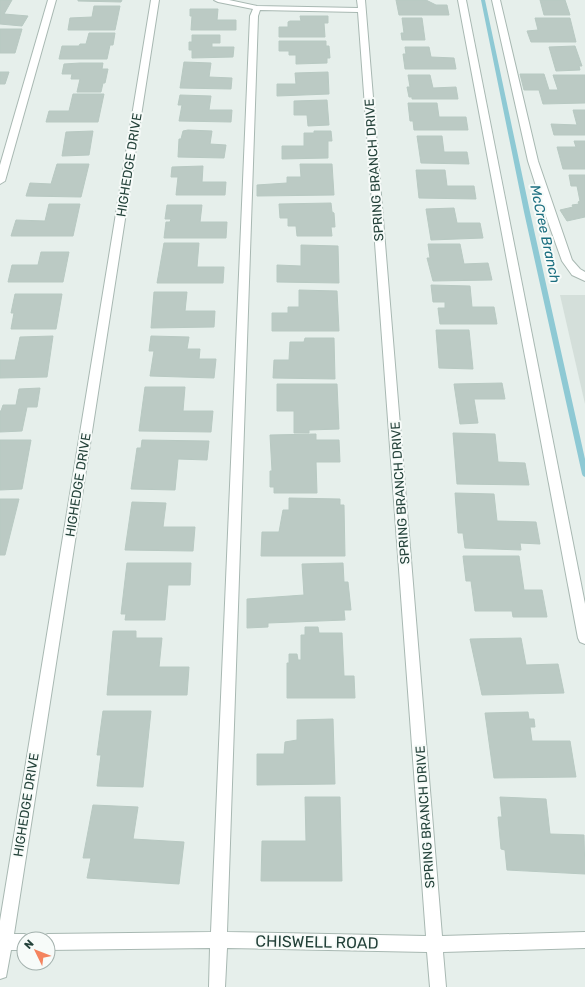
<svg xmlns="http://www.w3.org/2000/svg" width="585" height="987" viewBox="0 0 585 987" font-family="Rubik,sans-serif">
<rect width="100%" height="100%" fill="#e6efeb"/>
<polygon fill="#d4dfda" points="560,295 585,295 585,404"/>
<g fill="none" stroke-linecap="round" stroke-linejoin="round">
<polygon fill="#8ec9d4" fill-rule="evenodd" points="481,0 485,0 530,212 585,459 585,477 583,476 582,474 524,212"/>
</g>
<g fill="#bbcac4" stroke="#b8c9c2">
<polygon points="0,0 12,0 4,14 28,16 22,26 0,24"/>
<polygon points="78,0 122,0 121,2 78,1"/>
<polygon points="396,0 426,0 436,5 447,5 449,15 399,15"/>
<polygon points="540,0 565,0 570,15 544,15"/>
<polygon points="94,6 120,6 115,30 68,30 70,18 92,17"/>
<polygon points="190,9 218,9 217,20 236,20 236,30 191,30 192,16 190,16"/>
<polygon points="300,16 328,16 328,23 324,23 325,37 279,37 279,27 288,27 288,22 290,21 301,21"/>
<polygon points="402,18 422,18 425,40 402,40 401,33 404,33"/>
<polygon points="535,18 570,18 576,42 531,42 527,31 538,30"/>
<polygon points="0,29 22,29 15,53 0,53"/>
<polygon points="89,33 115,33 113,45 110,45 107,59 59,59 62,46 79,46 80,44 86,44"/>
<polygon points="192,35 220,35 220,43 212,43 212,47 234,47 233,57 192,58 192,50 189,50 189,42 192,42"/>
<polygon points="279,41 326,41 326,46 329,46 330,58 327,58 327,63 296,64 296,55 289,55 289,51 279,51"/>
<polygon points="575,46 582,66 579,66 580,70 556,71 549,47"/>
<polygon points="405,47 429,47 431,57 454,58 456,69 405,69 403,54 406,54"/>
<polygon points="184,62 211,63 209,77 232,78 231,89 180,88"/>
<polygon points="80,63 103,63 102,69 108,69 105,83 103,83 101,92 77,92 80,79 71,79 72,74 62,74 64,64"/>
<polygon points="0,72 9,72 5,84 0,84"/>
<polygon points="328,72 329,94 277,96 277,84 296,84 295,73"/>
<polygon points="520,74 544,74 549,90 558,90 553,75 585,75 585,103 543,104 539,90 524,90"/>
<polygon points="408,75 430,75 433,88 456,87 458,99 412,99 412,97 409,97 407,87 410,87"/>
<polygon points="73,94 104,94 98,122 46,122 49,111 69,111"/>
<polygon points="180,95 211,96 209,110 232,110 231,122 179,121 182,105 178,105"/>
<polygon points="327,100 329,125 308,126 307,115 294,115 294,101"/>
<polygon points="408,103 437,103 439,117 466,117 468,130 414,130 413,121 410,121"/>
<polygon points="573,110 585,110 585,135 554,135 551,124 577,125"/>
<polygon points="188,130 212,131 210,144 226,145 224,158 178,157 179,139 181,139 183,131"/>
<polygon points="93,131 89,155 62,156 66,132"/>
<polygon points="314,131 331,131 332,141 328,141 328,158 282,159 282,146 304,146 304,133 314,133"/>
<polygon points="417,136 442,136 444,152 467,152 469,164 421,163"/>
<polygon points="574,141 585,141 585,169 563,169 557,147 576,147"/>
<polygon points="57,164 89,164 81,197 26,196 30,183 51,184"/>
<polygon points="300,164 332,164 334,195 257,196 257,185 287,183 287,177 301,177"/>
<polygon points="203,166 202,182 226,182 225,195 176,195 178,177 171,177 172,167"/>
<polygon points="416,170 445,170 447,186 474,186 476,199 419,198"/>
<polygon points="569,175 585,175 585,217 567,221 560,210 573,207 572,205 579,204 578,202 580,201 577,186 571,186"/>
<polygon points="331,203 332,212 334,213 335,227 331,227 332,236 297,236 296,226 288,226 288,218 280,218 279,204"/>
<polygon points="49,204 80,204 73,236 11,236 16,220 45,221"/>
<polygon points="167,205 202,205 200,222 227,222 226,238 164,238 166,222 170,222 171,219 165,219"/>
<polygon points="454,208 457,223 480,223 483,238 431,240 426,209"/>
<polygon points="164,243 199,243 197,267 224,267 223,283 157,283"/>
<polygon points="428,244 460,244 464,264 488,263 492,280 433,281 427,258 430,258"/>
<polygon points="301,245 338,246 339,283 277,282 277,265 301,266"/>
<polygon points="41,252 69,252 63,282 8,282 12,265 38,265"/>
<polygon points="431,285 470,286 472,307 494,307 497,324 440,324 438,308 445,308 445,302 433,302"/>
<polygon points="299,290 337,291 339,331 272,331 272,313 288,313 288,307 299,307"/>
<polygon points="154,292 187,292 185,311 215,311 214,327 151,328"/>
<polygon points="15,294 62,294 56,329 11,329 14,313 11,313"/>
<polygon points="436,330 469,330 473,369 439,368"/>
<polygon points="53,336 47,377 0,378 0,360 15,360 20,337"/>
<polygon points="151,336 189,337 187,349 200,349 199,359 216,359 214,378 150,376 154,351 149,351"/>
<polygon points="305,338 334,338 335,379 273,378 274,360 289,360 290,342 304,342"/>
<polygon points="502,383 505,399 474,399 478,423 460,424 454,384"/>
<polygon points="277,384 337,384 339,429 309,430 309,433 294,433 294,411 277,411"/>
<polygon points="145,387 185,387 183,411 213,411 211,432 139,431"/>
<polygon points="40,388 37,407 27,407 22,431 0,432 0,411 1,411 3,405 16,405 19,389"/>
<polygon points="453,433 495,434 498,462 525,463 529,485 457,484"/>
<polygon points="316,434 316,440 339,440 340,462 316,462 317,493 274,493 274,487 270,487 270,471 272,471 270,435"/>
<polygon points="0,440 31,440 22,489 0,490"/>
<polygon points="142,440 209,441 207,460 178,459 175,490 131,489 137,448 141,448"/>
<polygon points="455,493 494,494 497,521 536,522 540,544 520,543 521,550 465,548 463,533 458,533"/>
<polygon points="289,498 340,499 340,505 344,505 345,556 261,556 262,532 279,532 283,510 289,510"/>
<polygon points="0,499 19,499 5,555 0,555"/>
<polygon points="132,502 166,503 163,527 195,527 193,551 125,550"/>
<polygon points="463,556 519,556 524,590 542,590 547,617 513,617 512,611 475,611 471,581 466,581"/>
<polygon points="127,563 191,563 190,585 168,585 165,620 125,620 126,614 121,614"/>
<polygon points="343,563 344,582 348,582 351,610 344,610 345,620 268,623 268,627 247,628 247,599 304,595 302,564"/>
<polygon points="305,627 318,627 319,633 342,633 344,676 354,676 355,698 287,698 287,663 289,663 289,654 297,654 298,660 301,660 301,635 305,635"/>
<polygon points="113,631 136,631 136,638 162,638 159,667 189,667 187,695 107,695"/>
<polygon points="521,638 526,665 558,664 564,693 482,695 470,639"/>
<polygon points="103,711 151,711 143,787 97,786 101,755 97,755"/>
<polygon points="528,712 529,719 534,719 535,727 530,727 532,741 570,741 576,777 494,778 485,713"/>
<polygon points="333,719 335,784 257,785 257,754 284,754 285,742 297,740 297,720"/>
<polygon points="305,797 340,797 342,881 261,881 262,841 306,841"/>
<polygon points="500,797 546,799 550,834 584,835 585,874 507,870 505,850 501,849 498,817 502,817"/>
<polygon points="93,805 138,807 133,839 184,842 179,884 87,878 91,858 83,858"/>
</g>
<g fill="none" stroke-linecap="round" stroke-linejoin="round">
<g stroke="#a8b8b2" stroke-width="2">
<g id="minor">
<polygon points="48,0 56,0 5,181 0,184 0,165"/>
<polygon points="151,0 159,0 14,934 24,934 30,936 31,939 24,939 24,950 11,950 6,977 0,979 0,921"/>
<path d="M214 0H229L257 6 358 8 357 0H365L442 936 585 932V948L443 952 446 987H430L427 952 227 948 225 987H209L210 948 48 950V939H41L42 936 48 934 211 932 250 16 253 9 218 2ZM260 10 358 12 426 936 227 932 258 16Z"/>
<polygon points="458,0 466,0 585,604 585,644 580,642 578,638"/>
<polygon points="492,0 500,0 538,161 572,260 580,269 585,272 585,281 572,275 562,261 542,205 528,161"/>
</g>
</g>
<use href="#minor" fill="#fff" fill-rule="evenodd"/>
</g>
<g text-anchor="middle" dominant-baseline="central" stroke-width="4" stroke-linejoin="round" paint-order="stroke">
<g font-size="13" fill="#24423a" stroke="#f7fbf9">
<text transform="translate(129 165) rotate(-81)">HIGHEDGE DRIVE</text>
<text transform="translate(374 170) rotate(-94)">SPRING BRANCH DRIVE</text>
<text transform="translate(78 485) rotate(-81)">HIGHEDGE DRIVE</text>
<text transform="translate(400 493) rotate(-94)">SPRING BRANCH DRIVE</text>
<text transform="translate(26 805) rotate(-81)">HIGHEDGE DRIVE</text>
<text transform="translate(425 817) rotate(-94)">SPRING BRANCH DRIVE</text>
</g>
<g font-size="14" font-style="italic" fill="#1c6f80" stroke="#f7fbf9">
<text transform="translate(545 234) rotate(78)">McCree Branch</text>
</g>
<g font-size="16" fill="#24423a" stroke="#f7fbf9">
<text transform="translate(317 942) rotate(1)">CHISWELL ROAD</text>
</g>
</g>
<g transform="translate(36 951) rotate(313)"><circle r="19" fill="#f7fbf9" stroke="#a3b1ad"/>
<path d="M0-3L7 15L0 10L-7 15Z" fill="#f4845f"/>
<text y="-6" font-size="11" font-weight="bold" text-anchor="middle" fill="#24423a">N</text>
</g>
</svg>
